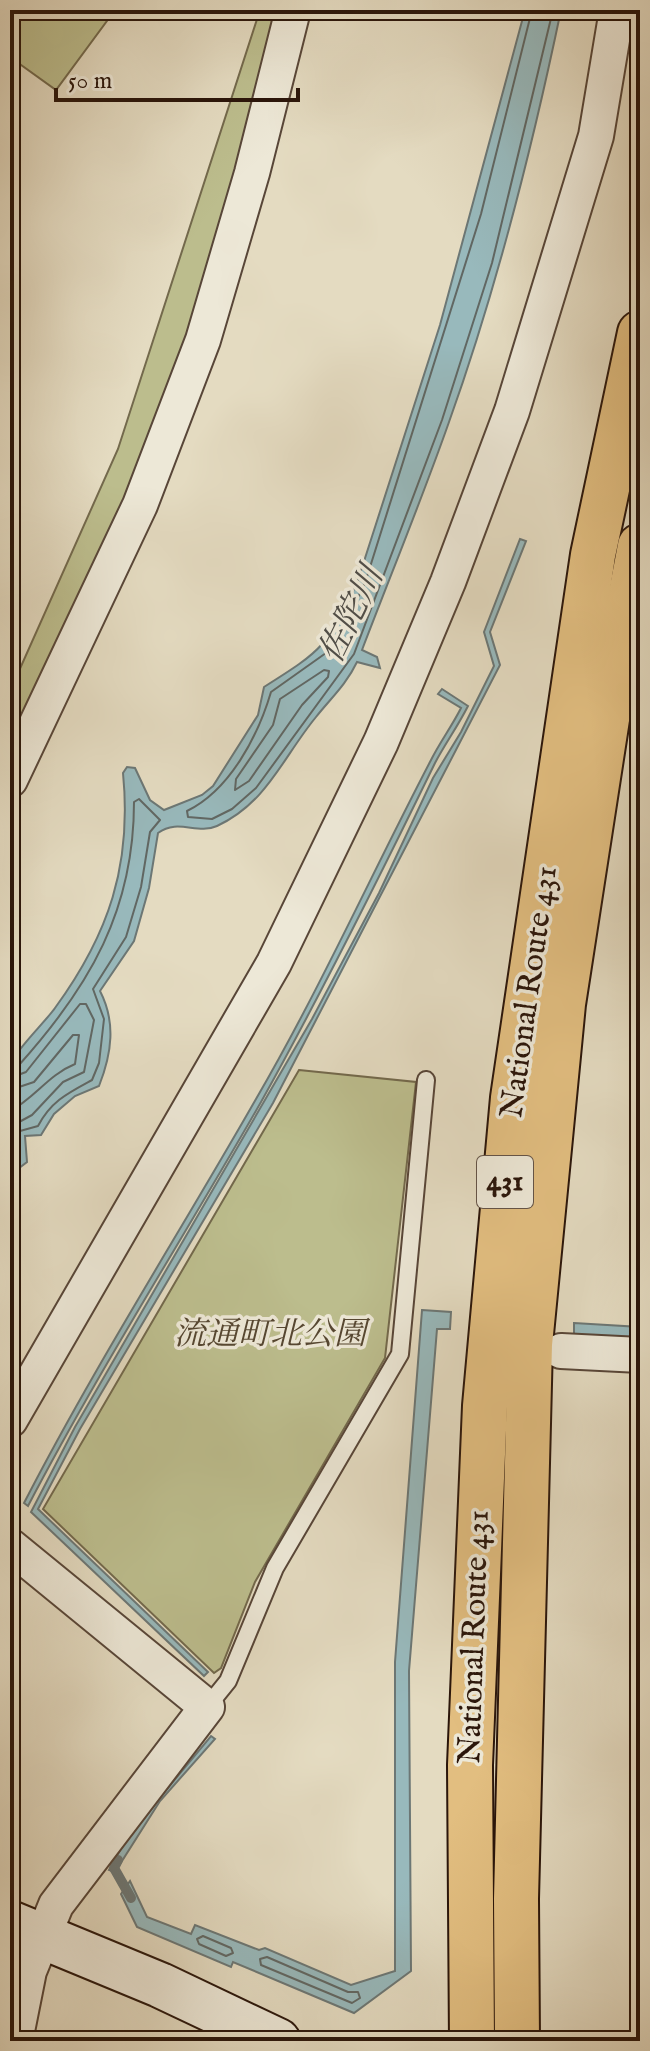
<svg xmlns="http://www.w3.org/2000/svg" width="650" height="2051" viewBox="0 0 650 2051" font-family="'IM FELL English','Noto Serif JP',serif">
<rect width="100%" height="100%" fill="#e4dbc1"/>
<filter id="stains"><feTurbulence type="fractalNoise" baseFrequency=".0025" numOctaves="4"/><feColorMatrix values="0 0 0 0 .2 0 0 0 0 .09 0 0 0 0 .02 0 0 0 .5 -.17"/></filter>
<radialGradient id="worn" r=".72"><stop offset=".6" stop-color="#630" stop-opacity="0"/><stop offset="1" stop-color="#630" stop-opacity=".3"/></radialGradient>
<g fill="#bcbd8d" stroke="#73694c" stroke-width="2">
<polygon points="21,10 115,10 56,90 10,57 10,25"/>
<polygon points="260,10 286,10 190,355 10,766 10,691 118,449"/>
<polygon points="299,1070 416,1082 385,1358 255,1582 221,1668 214,1673 43,1509"/>
</g>
<g fill="#98b9bc" stroke="#6c7775" stroke-width="2">
<path d="M525 10H561C532 149 497 288 449 422 422 499 391 574 362 650L377 657 380 668 357 662C346 685 331 698 316 717 283 757 267 803 217 826 197 835 178 818 158 833L149 888 134 941 100 991C116 1022 112 1053 99 1086L75 1096 54 1114 41 1135 25 1136 27 1162 10 1175C10 1149 5 1087 10 1065 13 1053 46 1021 55 1008 109 934 132 865 123 773L127 767 135 768 150 800 164 810 202 795 213 786 258 715 264 687C323 650 329 645 358 580L440 325Z"/>
<polygon points="520,539 526,541 490,632 500,665 273,1103 80,1429 38,1509 208,1672 204,1676 31,1512 75,1427 312,1019 379,893 433,778 461,732 494,666 484,632"/>
<path d="M442 689 468 706C458 726 445 744 435 763 379 878 323 991 261 1102 184 1237 100 1368 28 1506L24 1503C95 1365 179 1234 256 1099 320 989 372 873 431 760 440 742 452 726 461 708L438 694Z"/>
<polygon points="422,1310 451,1312 450,1329 437,1329 409,1671 411,1971 354,2013 233,1962 231,1967 137,1927 121,1894 130,1881 147,1917 191,1934 195,1925 259,1950 265,1948 351,1985 395,1971 395,1662"/>
<polygon points="574,1323 640,1327 640,1340 574,1337"/>
<polygon points="211,1736 215,1739 160,1801 115,1872 109,1870 128,1836"/>
</g>
<g fill="none" stroke-linecap="round" stroke-linejoin="round">
<g stroke="#616763" stroke-width="2">
<path d="M532 10 481 214 365 583 333 648 271 692C258 736 230 790 187 811L188 817 212 819 232 809 256 788 354 654 442 420 492 263 553 10"/>
<polygon points="324,670 329,671 328,677 302,705 249,781 235,790 236,779 273,725 280,699"/>
<path d="M10 1068 19 1065C90 986 134 910 134 802L139 799 160 820 150 832 141 887 126 937 93 989 104 1019 99 1063 92 1080C68 1093 51 1101 38 1126L20 1131 19 1158 10 1167"/>
<polyline points="10,1078 26,1072 80,1004 86,1004 94,1020 84,1072 63,1082 32,1115 10,1127"/>
<path d="M10 1090 34 1082 73 1035H79L75 1064C48 1075 34 1099 10 1111"/>
<polygon points="203,1936 231,1948 233,1953 226,1956 199,1944 197,1939"/>
<polygon points="267,1957 348,1992 358,1992 360,1998 352,2003 261,1965 260,1959"/>
</g>
<polyline stroke="#6c7775" stroke-width="10" points="118,1860 114,1868 131,1898"/>
<g stroke="#584638" stroke-width="20">
<polyline id="lane" points="207,1707 228,1681 275,1568 400,1354 426,1080"/>
</g>
<g stroke="#584638" stroke-width="38">
<g id="street">
<polyline points="10,780 140,505 203,340 252,173 293,10"/>
<polyline points="561,1351 640,1355"/>
<polyline points="10,1420 274,963 381,742 448,582 512,411 596,136 617,10"/>
<polyline points="10,1546 207,1707 56,1905 29,1971 15,2041"/>
</g>
</g>
<g stroke="#2a150a" stroke-width="48">
<polyline id="secondary" points="10,1923 160,1985 278,2041"/>
</g>
<g stroke="#2a150a" stroke-width="48">
<g id="highway">
<polyline points="472,2041 470,1765 485,1406 513,1098 593,555 640,333"/>
<polyline points="517,2041 516,1899 530,1344 563,1004 607,719 640,546"/>
</g>
</g>
<use href="#lane" stroke="#ede8d7" stroke-width="16"/>
<use href="#street" stroke="#ede8d7" stroke-width="34"/>
<use href="#secondary" stroke="#ede8d7" stroke-width="44"/>
<use href="#highway" stroke="#e2be80" stroke-width="44"/>
</g>
<g text-anchor="middle" dominant-baseline="central" stroke-width="7" stroke-linejoin="round" paint-order="stroke">
<rect fill="#ede8d7" stroke="#645448" stroke-width="2" x="477" y="1156" width="56" height="52" rx="6"/>
<g font-size="30" font-weight="bold" fill="#2a150a">
<text x="505" y="1182">431</text>
</g>
<g font-size="32" fill="#2a150a" stroke="#ede8d7">
<text transform="translate(530 992) rotate(-82)">National Route 431</text>
<text transform="translate(475 1637) rotate(-88)">National Route 431</text>
</g>
<g font-size="32" font-style="italic" fill="#564731" stroke="#ede8d7">
<text x="270" y="1335">流通町北公園</text>
</g>
<g font-size="34" font-style="italic" fill="#504e48" stroke="#ede8d7">
<text transform="translate(352 615) rotate(-64)">佐陀川</text>
</g>
</g>
<rect width="650" height="2051" fill="none" stroke="#e4dbc1" stroke-width="40"/>
<rect x="12" y="12" width="626" height="2027" fill="none" stroke="#2a150a" stroke-width="4"/>
<rect x="20" y="20" width="610" height="2011" fill="none" stroke="#2a150a" stroke-width="2"/>
<path d="M56 88v12h242v-12" fill="none" stroke="#2a150a" stroke-width="4"/>
<text x="68" y="88" font-size="24" fill="#2a150a" stroke="#ede8d7" stroke-width="6" paint-order="stroke">50 m</text>
<rect width="100%" height="100%" filter="url(#stains)"/>
<rect width="100%" height="100%" fill="url(#worn)"/>
</svg>
